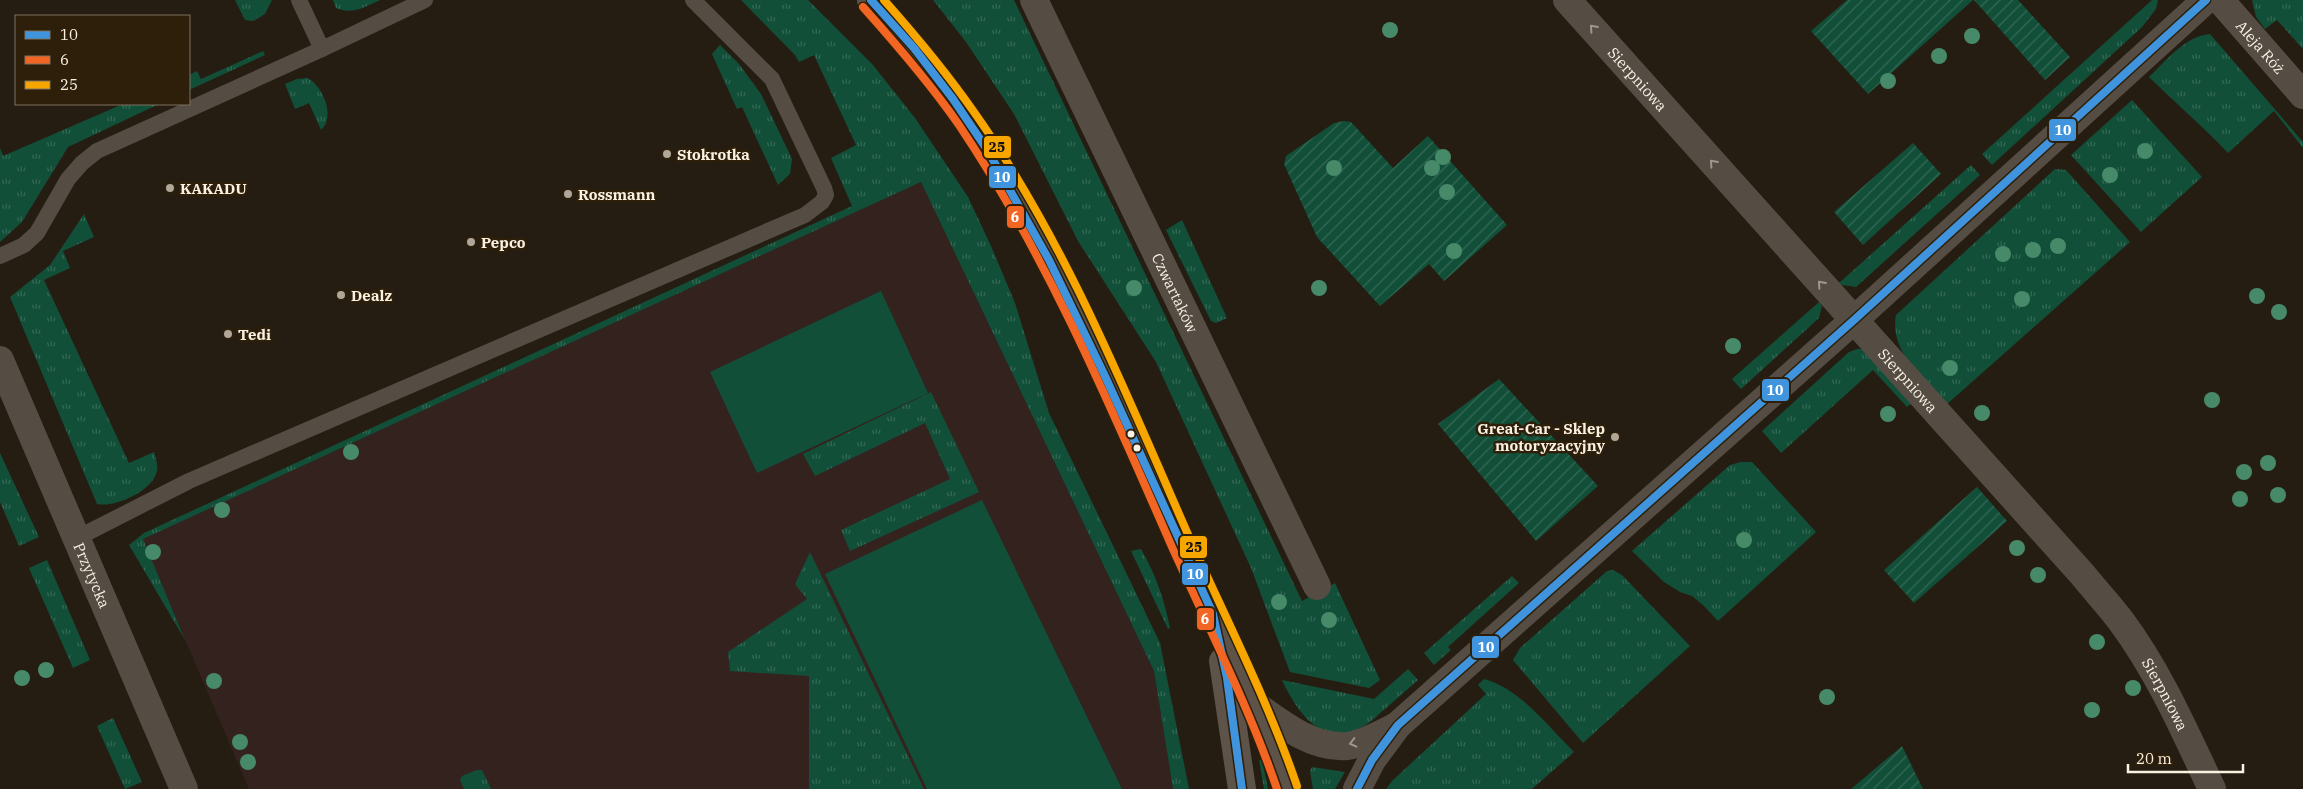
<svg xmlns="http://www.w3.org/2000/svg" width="2303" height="789" viewBox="0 0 2303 789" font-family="'IBM Plex Serif',serif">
<defs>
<pattern id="grass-tufts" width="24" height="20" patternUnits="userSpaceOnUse" patternTransform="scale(1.25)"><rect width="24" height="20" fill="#114f39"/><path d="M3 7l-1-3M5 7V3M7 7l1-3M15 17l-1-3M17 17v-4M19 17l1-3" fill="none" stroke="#356956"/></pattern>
<pattern id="garden-furrows" width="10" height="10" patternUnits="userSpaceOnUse" patternTransform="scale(1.25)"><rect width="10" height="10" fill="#114f39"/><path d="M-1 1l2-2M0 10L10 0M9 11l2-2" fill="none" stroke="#356956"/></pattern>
</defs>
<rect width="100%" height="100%" fill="#251d11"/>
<polygon fill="#34221e" points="921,182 1154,671 1173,789 249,789 142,539"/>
<g fill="url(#grass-tufts)">
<polygon points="235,0 272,0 265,14 253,21 245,20"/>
<path d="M333 0H380C365 7 352 15 336 8Z"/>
<polygon points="741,0 808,0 873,65 915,118 968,197 991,246 1015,303 1049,413 1160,643 1189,789 1173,789 1154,671 921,182 143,539 185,640 132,550 129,545 144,533 852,206 831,158 856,145 814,55 799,62 795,55"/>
<polygon points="933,0 1014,0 1302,601 1335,583 1380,680 1369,688 1290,672 1251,568 1156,362 1078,241 1014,114 966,42"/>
<polygon points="2152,0 2158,0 2156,9 2142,27 1992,165 1982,154"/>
<polygon points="2252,0 2303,0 2303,49 2277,20 2265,29 2256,17"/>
<path d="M2210 34 2303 142V148L2274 111 2228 153C2203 126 2175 103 2149 77 2166 61 2185 36 2210 34Z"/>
<polygon points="720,45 739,64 761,94 792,159 790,174 778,185 742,107 737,109 712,54"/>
<polygon points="263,51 265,55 189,90 189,75 197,71 201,79"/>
<path d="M308 78C323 87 336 117 321 130L309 103 295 109 285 84 297 79Z"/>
<polygon points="2132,100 2202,177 2141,232 2071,155"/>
<polygon points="123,104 159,104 68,147 22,222 0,242 0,148 3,156"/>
<polygon points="1971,165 1980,175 1856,287 1842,285 1839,283"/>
<path d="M2055 169 2066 170 2130 242 1946 405C1924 379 1889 352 1896 315Z"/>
<path d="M84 214 94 237 63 251 70 268 44 280 129 463 154 452C156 459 159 467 156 474 150 492 114 508 97 504L10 297 50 265Z"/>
<polygon points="1182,220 1227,318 1216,323 1211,321 1166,230"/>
<polygon points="1819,302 1822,306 1819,318 1741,389 1732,379"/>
<polygon points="1857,349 1864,349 1913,402 1907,407 1873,370 1781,453 1762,431 1849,352"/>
<polygon points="931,392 979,492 850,551 841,530 950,479 925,423 815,476 803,454"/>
<polygon points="0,453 39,537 19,546 0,502"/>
<polygon points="1741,462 1752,462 1816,532 1718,621 1704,606 1692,596 1680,592 1664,582 1632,551 1730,465"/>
<path d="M1141 549C1156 575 1164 599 1170 628L1168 629 1131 551Z"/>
<polygon points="810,552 924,789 809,789 809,676 730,671 728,652 807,599 795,584"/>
<polygon points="47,560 90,660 73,668 29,568"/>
<polygon points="1613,570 1622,575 1690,646 1583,743 1513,660 1520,648 1607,571"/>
<polygon points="1512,576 1519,583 1448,647 1451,650 1434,665 1424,653"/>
<path d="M1408 669 1418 680 1370 722C1326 752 1300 718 1282 680L1374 699Z"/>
<path d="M1484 679C1521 689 1547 726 1574 752L1532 789H1386L1392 781 1486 694 1478 685Z"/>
<polygon points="113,718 142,782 125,789 97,726"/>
<polygon points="1259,760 1262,760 1268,789 1264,789"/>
<polygon points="1312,767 1345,772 1335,789 1313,789 1310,771"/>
<polygon points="477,770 482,770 491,789 464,789 460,780 462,776"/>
</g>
<g fill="#114f39">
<polygon points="881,291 928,393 757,473 710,372"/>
<polygon points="982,500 1122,789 927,789 825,574"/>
</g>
<g fill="url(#garden-furrows)">
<polygon points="1847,0 1973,0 1868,94 1811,31"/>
<polygon points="1974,0 2018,0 2070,57 2045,80"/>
<polygon points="1344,121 1351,122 1393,168 1428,136 1507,225 1444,281 1429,264 1380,306 1317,237 1284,164 1286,156 1334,123"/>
<polygon points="1913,143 1941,174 1863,245 1834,212"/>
<polygon points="1499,379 1598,486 1536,541 1438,424"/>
<polygon points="1977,487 2007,521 1914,603 1884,570"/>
<polygon points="1902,746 1923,789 1851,789"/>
</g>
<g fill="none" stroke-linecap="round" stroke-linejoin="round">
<g stroke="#554d43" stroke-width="16">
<polyline points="299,0 322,49"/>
<polyline points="0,256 24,245 37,233 68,179 82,163 97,151 322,49 425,0"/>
<polyline points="75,539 189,481 805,215 822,202 826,195 824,188 772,79 693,0"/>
</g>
<g stroke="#554d43" stroke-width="28">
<path id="s1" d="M1034 0 1317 586"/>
<path id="s2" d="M1567 0 2082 574C2095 590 2109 605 2121 621 2159 672 2185 732 2212 789"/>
<path id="s3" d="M2220 0 2303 95"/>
<path id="s4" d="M0 360 184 789"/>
<path d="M1254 704C1280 723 1313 749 1347 746 1364 744 1382 733 1397 726"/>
<polyline points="1357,789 1372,760 1398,725 1854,320 2206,0"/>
</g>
<g stroke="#5d5348" stroke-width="28">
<path d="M871 0C1013 147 1092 344 1175 529 1196 577 1218 624 1240 672 1257 711 1275 749 1288 789"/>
<polyline points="1223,661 1242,789"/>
</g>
<g stroke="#2d1f09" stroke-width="11">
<g id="bus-1">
<polyline points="871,0 914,48 953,99 988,151 1049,260 1104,374 1213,614 1227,678 1242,789"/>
<polyline points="1357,789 1372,760 1398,725 1854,320 2206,0"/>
</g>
</g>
<g stroke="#2d1f09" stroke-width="11">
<path id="bus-2" d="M863 7C897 45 930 83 959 125 1047 256 1109 403 1172 547 1208 627 1249 706 1277 789"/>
</g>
<g stroke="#2d1f09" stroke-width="11">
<path id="bus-3" d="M884 0C916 36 946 72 974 112 1066 242 1126 394 1190 539 1227 621 1268 701 1297 786"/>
</g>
<use href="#bus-1" stroke="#4094de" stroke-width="8"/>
<use href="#bus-2" stroke="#f26522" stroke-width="8"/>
<use href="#bus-3" stroke="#f7a600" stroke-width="8"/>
</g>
<g fill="#478a6a">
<circle cx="1390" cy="30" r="8"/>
<circle cx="1972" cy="36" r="8"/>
<circle cx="1939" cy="56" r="8"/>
<circle cx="1888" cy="81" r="8"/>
<circle cx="2145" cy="151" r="8"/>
<circle cx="1443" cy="157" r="8"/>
<circle cx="1334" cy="168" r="8"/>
<circle cx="1432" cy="168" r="8"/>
<circle cx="2110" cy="175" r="8"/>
<circle cx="1447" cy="192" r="8"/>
<circle cx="2058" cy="246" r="8"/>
<circle cx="2033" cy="250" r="8"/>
<circle cx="1454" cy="251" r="8"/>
<circle cx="2003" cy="254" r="8"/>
<circle cx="1134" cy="288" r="8"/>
<circle cx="1319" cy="288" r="8"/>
<circle cx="2257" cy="296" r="8"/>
<circle cx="2022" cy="299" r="8"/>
<circle cx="2279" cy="312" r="8"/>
<circle cx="1733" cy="346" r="8"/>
<circle cx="1950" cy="368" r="8"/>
<circle cx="2212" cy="400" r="8"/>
<circle cx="1982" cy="413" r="8"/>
<circle cx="1888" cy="414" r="8"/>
<circle cx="351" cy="452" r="8"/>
<circle cx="2268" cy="463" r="8"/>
<circle cx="2244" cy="472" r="8"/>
<circle cx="2278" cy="495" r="8"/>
<circle cx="2240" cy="499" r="8"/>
<circle cx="222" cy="510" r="8"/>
<circle cx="1744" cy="540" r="8"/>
<circle cx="2017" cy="548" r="8"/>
<circle cx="153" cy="552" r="8"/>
<circle cx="2038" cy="575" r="8"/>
<circle cx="1279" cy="602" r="8"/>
<circle cx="1329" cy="620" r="8"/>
<circle cx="2097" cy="642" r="8"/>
<circle cx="46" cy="670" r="8"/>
<circle cx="22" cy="678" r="8"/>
<circle cx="214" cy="681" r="8"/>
<circle cx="2133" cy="688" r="8"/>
<circle cx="1827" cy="697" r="8"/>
<circle cx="2092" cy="710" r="8"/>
<circle cx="240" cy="742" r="8"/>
<circle cx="248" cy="762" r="8"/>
</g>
<defs><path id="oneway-chevron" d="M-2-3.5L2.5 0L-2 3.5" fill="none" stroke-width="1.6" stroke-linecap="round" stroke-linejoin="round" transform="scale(1.25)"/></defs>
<g stroke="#9f978b">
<use href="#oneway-chevron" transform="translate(1593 28) rotate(-132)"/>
<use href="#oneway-chevron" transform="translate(1713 163) rotate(-132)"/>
<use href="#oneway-chevron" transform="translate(1821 284) rotate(-132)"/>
<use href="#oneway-chevron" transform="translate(1353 743) rotate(166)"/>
</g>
<g fill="#afa79a" stroke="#2d1f09" stroke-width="2">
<circle cx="667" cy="154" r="5"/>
<circle cx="170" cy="188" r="5"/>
<circle cx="568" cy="194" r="5"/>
<circle cx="471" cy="242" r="5"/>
<circle cx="341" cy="295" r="5"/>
<circle cx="228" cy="334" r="5"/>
<circle cx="1615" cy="437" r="5"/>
</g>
<g fill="#faf1e3" stroke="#2d1f09" stroke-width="2">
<circle cx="1131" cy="434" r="4.5"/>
<circle cx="1137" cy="448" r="4.5"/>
</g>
<g text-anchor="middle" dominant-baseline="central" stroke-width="5" stroke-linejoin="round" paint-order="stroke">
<g font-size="15" fill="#faf1e3" stroke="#2d1f09">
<text stroke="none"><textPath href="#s3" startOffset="62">Aleja Róż</textPath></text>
<text stroke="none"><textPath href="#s2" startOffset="106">Sierpniowa</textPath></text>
<text stroke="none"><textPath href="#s1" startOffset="325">Czwartaków</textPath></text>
<text stroke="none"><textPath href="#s2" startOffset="511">Sierpniowa</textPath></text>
<text stroke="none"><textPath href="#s4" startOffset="234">Przytycka</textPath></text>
<text stroke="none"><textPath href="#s2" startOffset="918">Sierpniowa</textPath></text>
</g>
<g font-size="15" font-weight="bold" fill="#faf1e3" stroke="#2d1f09" text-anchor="start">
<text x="677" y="154">Stokrotka</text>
<text x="180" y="188">KAKADU</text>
<text x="578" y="194">Rossmann</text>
<text x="481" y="242">Pepco</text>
<text x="351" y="295">Dealz</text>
<text x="238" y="334">Tedi</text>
<text x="1605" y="428" text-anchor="end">Great-Car - Sklep<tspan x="1605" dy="17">motoryzacyjny</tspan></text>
</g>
</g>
<g stroke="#2d1f09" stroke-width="2">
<rect x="2048" y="118" width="29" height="24" rx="5" fill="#4094de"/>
<rect x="983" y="135" width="29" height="24" rx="5" fill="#f7a600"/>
<rect x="988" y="165" width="29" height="24" rx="5" fill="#4094de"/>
<rect x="1006" y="205" width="19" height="24" rx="5" fill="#f26522"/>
<rect x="1761" y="378" width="29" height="24" rx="5" fill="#4094de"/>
<rect x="1179" y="535" width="29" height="24" rx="5" fill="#f7a600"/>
<rect x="1181" y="562" width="28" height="24" rx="5" fill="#4094de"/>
<rect x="1196" y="607" width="19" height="24" rx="5" fill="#f26522"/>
<rect x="1471" y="635" width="29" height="24" rx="5" fill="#4094de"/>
</g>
<g font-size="14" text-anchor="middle" font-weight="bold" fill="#fff">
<text x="2063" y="135">10</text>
<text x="1002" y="182">10</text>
<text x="1015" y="222">6</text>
<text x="1775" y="395">10</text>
<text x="1195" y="579">10</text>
<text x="1205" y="624">6</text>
<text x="1486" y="652">10</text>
</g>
<g font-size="14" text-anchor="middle" font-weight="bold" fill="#111">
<text x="997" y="152">25</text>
<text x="1194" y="552">25</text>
</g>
<rect x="15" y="15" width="175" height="90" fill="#2d1f09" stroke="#7f7360"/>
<rect x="25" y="31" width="25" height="8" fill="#4094de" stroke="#7f7360"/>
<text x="60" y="40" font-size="15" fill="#faf1e3">10</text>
<rect x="25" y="56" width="25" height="8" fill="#f26522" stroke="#7f7360"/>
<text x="60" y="65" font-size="15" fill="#faf1e3">6</text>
<rect x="25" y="81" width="25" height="8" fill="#f7a600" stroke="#7f7360"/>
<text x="60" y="90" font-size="15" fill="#faf1e3">25</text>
<path d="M2128 764v8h115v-8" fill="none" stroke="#faf1e3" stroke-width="2.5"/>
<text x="2136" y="764" font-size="15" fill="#faf1e3" stroke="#2d1f09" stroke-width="4" paint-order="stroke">20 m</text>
</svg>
